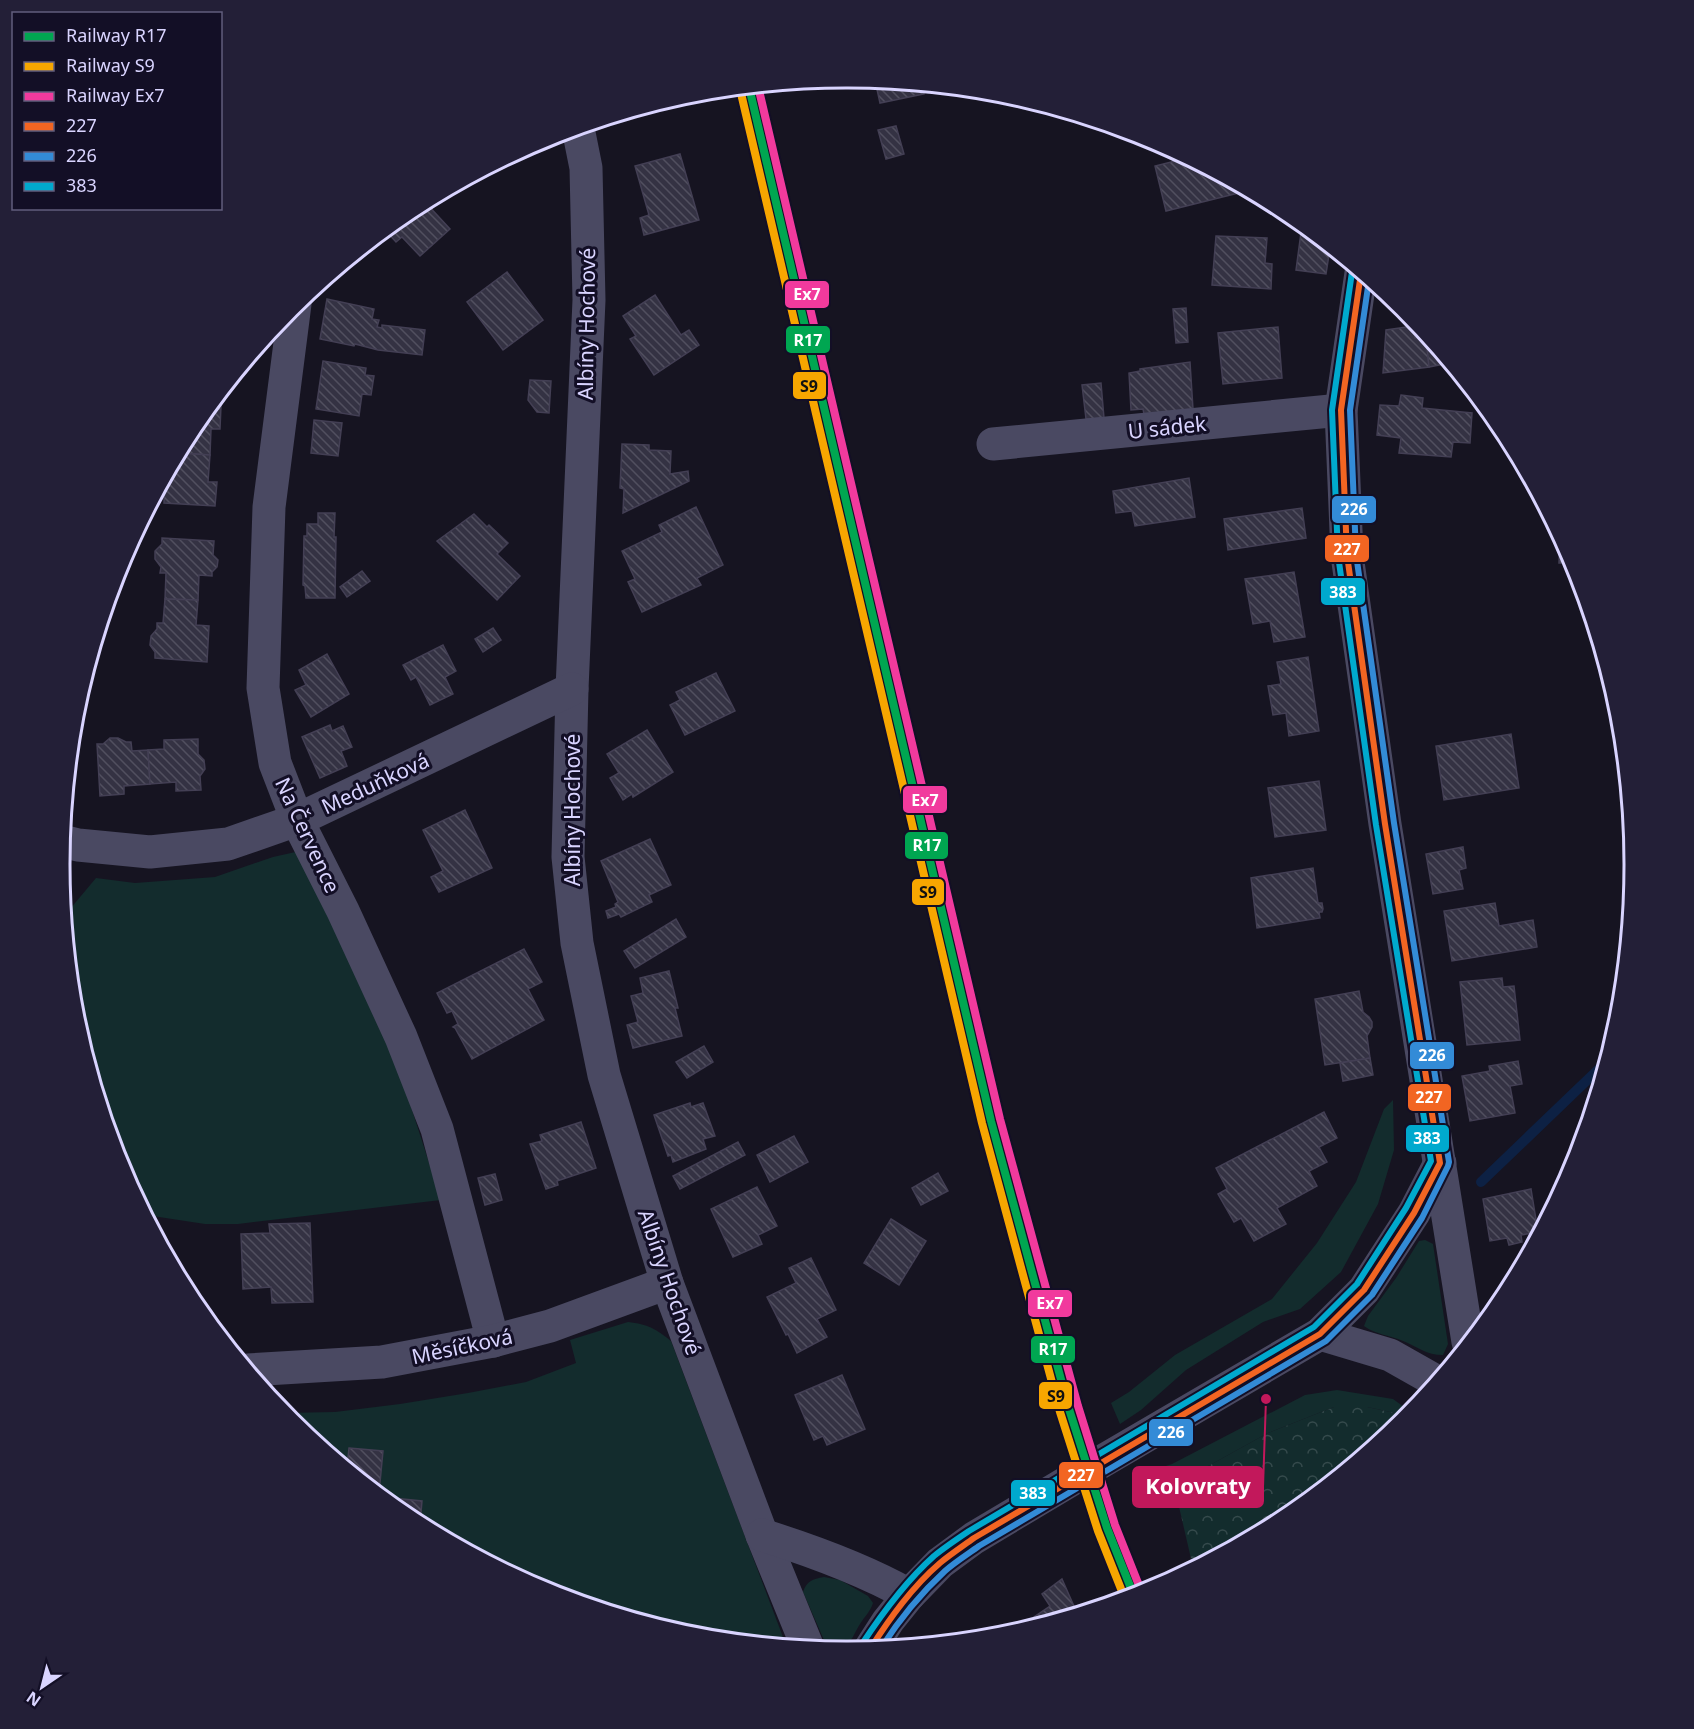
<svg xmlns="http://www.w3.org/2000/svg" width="1694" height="1729" viewBox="0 0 1694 1729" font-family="'Noto Sans',sans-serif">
<defs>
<pattern id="park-crowns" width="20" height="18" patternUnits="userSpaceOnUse" patternTransform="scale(1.5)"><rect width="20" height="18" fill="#132c2d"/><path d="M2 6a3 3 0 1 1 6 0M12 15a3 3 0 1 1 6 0" fill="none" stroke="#354a4c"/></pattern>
<pattern id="building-back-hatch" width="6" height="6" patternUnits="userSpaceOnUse" patternTransform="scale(1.5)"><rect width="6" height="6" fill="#343243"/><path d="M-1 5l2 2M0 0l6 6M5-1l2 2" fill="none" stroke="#514f5f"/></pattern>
</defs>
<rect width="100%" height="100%" fill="#161421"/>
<g fill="#132c2d">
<polygon points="300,851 385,1026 441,1200 238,1224 205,1224 146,1215 120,1165 75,1018 65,915 96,878 135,883 215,877 273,857"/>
<polygon points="1393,1100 1394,1150 1378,1204 1341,1272 1300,1309 1263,1322 1186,1370 1141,1410 1120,1424 1111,1403 1129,1392 1175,1355 1272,1299 1317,1243 1356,1182 1384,1109"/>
<path d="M1425 1240 1433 1244 1448 1344 1443 1355C1426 1355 1418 1347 1403 1341 1390 1335 1376 1335 1364 1326L1368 1316 1396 1278 1419 1241Z"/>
<path d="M628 1322C648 1324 656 1329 671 1341L786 1645 693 1636 546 1591 409 1519 290 1421 284 1413 335 1412 400 1404 468 1393 526 1382 576 1363 570 1340Z"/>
<polygon points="1337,1390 1393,1399 1411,1412 1407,1417 1404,1415 1367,1407 1334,1407 1268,1433 1174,1485 1161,1486 1132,1477 1172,1464 1305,1395"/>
<path d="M824 1577 840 1580 868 1596 873 1603C870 1612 865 1616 860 1624 851 1638 853 1646 833 1647L824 1640 803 1592C807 1581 812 1579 824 1577Z"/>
</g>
<polygon fill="url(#park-crowns)" points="1334,1407 1367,1407 1404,1415 1407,1417 1284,1519 1193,1567 1174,1485 1268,1433"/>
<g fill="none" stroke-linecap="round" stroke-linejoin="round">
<polyline stroke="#0d2144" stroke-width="10" points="1481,1182 1605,1063"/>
</g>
<g fill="url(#building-back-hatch)" stroke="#433f54" stroke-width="1.5">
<polygon points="875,80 922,85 924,94 880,103"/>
<polygon points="896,126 904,154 886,159 878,130"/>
<polygon points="680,154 699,220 644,235 640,218 649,215 635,166"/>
<polygon points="1187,158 1247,190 1247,191 1166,211 1155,166"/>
<polygon points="425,202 450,229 420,256 402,237 396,242 387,232 393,227 391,225 410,210"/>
<polygon points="1302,225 1330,248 1326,274 1296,270"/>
<polygon points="1216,236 1267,238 1265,263 1272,264 1271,289 1212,285"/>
<polygon points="507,272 543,320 503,350 467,302"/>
<polygon points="655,295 681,335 689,330 699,345 654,375 630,339 636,336 623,316"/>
<polygon points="327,299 374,309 372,319 379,320 377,327 382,328 382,325 425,330 422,355 378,350 355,344 354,346 320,339"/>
<polygon points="1186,308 1188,342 1176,343 1173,309"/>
<polygon points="1413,326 1415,338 1426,336 1429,367 1383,373 1386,330"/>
<polygon points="1278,327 1282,378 1223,384 1218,333"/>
<polygon points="1426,336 1427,336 1449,363 1429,367"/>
<polygon points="323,361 366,368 365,375 374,376 371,395 362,394 359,416 316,409"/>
<polygon points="1190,362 1193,409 1144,414 1143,409 1131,410 1129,373 1140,371 1140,369"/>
<polygon points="530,380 551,381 549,413 537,412 528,400"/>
<polygon points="1101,383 1104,418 1086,419 1082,385"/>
<polygon points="1465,383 1473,393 1464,392"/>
<polygon points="1401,395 1423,398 1422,408 1472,413 1470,443 1453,442 1451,457 1399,453 1401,438 1377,435 1380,405 1399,406"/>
<polygon points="211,405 221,406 220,429 211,429 210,455 179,453 193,427"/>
<polygon points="314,420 342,423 338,456 311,453"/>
<polygon points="622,444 649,445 649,450 671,451 670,474 688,471 689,481 623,513 624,489 620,488"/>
<polygon points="179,453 210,455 208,482 217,482 215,506 164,503 165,479 170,469 175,469 175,460"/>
<polygon points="1189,478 1195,517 1135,526 1132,511 1116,513 1113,491"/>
<polygon points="696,507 723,565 697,578 701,585 642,612 628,582 635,579 622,551 662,532 659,525"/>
<polygon points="1302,508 1306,538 1228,550 1224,519"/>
<polygon points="318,513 335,513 334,537 336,537 335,598 306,598 305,586 303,585 304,536 307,536 307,524 318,524"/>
<polygon points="474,514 487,527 489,525 508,543 497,554 520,576 497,600 437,541"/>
<polygon points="1560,536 1574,563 1559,563"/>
<polygon points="162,538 214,541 213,555 218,560 217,567 212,572 212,576 199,575 198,600 165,599 166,573 160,573 161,567 155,559 155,551 162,544"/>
<polygon points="362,571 370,581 347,597 340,587"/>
<polygon points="1294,572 1305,637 1274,642 1270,621 1253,624 1245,579"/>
<polygon points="165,599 198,600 196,625 209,626 207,662 155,658 155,652 150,645 151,636 157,629 157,623 163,623"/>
<polygon points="493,628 501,640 483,652 475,639"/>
<polygon points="443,645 456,671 445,677 453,694 430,705 416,677 411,680 403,665"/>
<polygon points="327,654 349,694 311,717 295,690 306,685 299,670"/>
<polygon points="1308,657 1319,731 1289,736 1286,713 1273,715 1268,686 1281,684 1277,662"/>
<polygon points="716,673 735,711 685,735 670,705 680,700 676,692"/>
<polygon points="330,725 332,731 343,726 352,747 341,751 347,766 320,778 302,737"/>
<polygon points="647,730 673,772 633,797 632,794 623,800 610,778 619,773 607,754"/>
<polygon points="1511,734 1519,788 1444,800 1436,746"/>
<polygon points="110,738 118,738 126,742 131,742 132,751 148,750 150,784 124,786 124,794 100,796 97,744 103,744"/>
<polygon points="198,739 198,754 204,760 205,769 200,776 201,790 176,791 176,782 150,784 148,750 164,749 164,740"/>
<polygon points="1319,781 1326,830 1275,837 1268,788"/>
<polygon points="465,810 492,868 439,892 431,877 443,871 423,830"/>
<polygon points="650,839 671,885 649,895 652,902 621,917 619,914 608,918 606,911 616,907 615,904 618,902 601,861"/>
<polygon points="1463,847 1466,868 1459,870 1463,889 1433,894 1426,854"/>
<polygon points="1313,868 1318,903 1322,903 1323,909 1322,912 1319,912 1320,918 1257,928 1251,878"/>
<polygon points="1495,903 1499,926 1533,920 1537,947 1452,961 1444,911"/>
<polygon points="676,919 686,937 635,968 624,951"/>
<polygon points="524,949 542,982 528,989 544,1020 472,1059 455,1028 453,1027 458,1024 452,1011 447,1013 437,993"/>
<polygon points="669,971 678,1008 675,1008 682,1036 633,1048 627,1025 638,1022 631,996 643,993 640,978"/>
<polygon points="1502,978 1503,987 1514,986 1520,1040 1467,1045 1460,982"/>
<polygon points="1359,991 1363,1012 1369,1017 1372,1022 1372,1027 1367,1036 1370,1058 1325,1065 1315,999"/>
<polygon points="704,1046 713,1062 687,1078 676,1062"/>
<polygon points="1370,1058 1373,1075 1343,1081 1340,1063"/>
<polygon points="1518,1061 1522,1084 1510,1086 1515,1113 1470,1121 1462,1076 1490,1071 1489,1066"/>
<polygon points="690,1103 691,1107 703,1103 715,1136 703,1139 706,1149 673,1162 671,1155 668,1156 654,1115"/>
<polygon points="1324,1112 1337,1138 1319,1147 1327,1162 1309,1171 1317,1186 1277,1208 1286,1224 1254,1241 1241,1218 1234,1222 1218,1194 1227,1189 1216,1168"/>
<polygon points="581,1122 596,1168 557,1181 558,1185 546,1189 530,1144 542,1141 540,1135"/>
<polygon points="794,1136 808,1162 770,1182 757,1155"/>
<polygon points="738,1142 745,1155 680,1189 673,1176"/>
<polygon points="938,1173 948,1191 921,1205 912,1188"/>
<polygon points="495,1174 502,1200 485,1205 478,1178"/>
<polygon points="757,1187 777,1226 758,1235 762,1244 733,1257 711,1209"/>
<polygon points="1531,1189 1538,1232 1521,1235 1522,1242 1509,1245 1507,1238 1490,1241 1483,1199"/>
<polygon points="891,1219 926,1241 899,1285 864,1263"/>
<polygon points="310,1223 313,1302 272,1303 271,1287 243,1289 241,1234 270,1233 269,1224"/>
<polygon points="811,1258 836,1310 817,1319 827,1337 797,1353 788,1334 786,1335 767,1297 796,1283 789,1268"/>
<polygon points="842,1375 865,1429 827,1445 823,1436 814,1440 795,1395"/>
<polygon points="349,1448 383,1451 379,1493 347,1467"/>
<polygon points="383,1497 422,1501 420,1524 409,1519"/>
<polygon points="1062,1579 1077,1613 1039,1625 1034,1617 1050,1606 1042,1594"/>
<polygon points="991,1630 997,1637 980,1638"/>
</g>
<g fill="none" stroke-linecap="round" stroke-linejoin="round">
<g stroke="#4a4962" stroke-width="33">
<polyline points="578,128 586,168 589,300 572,689 568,857 577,943 604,1075 667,1283 762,1535 808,1648"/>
<polyline points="1361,273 1341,410 1347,555 1385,824 1468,1342"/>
<polyline points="295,304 269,507 263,688 275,763 297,820 343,911 401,1037 437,1129 493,1341"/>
<polyline points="993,444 1341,410"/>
<polyline points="62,841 78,845 150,852 228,844 297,820 572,689"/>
<polyline points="1320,1334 1390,1355 1436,1381"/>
<polyline points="248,1370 382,1362 493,1341 550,1326 667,1283"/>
<path d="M762 1535C813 1551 863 1569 909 1595"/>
<polyline points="870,1649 888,1621 909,1595 940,1563 974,1538 1101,1462 1320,1334 1364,1290 1414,1213 1440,1163"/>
</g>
<g stroke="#130f26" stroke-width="10">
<path id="bus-1" d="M870 1649C890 1618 912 1587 940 1563 951 1554 963 1546 974 1538L1320 1334 1364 1290 1414 1213 1440 1163 1385 824 1347 555 1341 410 1361 273"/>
</g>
<g stroke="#130f26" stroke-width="10">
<path id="bus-2" d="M881 1648C899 1620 920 1594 945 1571 955 1562 968 1554 979 1546L1326 1341 1372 1295 1422 1218 1448 1166 1449 1162 1394 823 1356 554 1350 410 1369 280"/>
</g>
<g stroke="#130f26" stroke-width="10">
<path id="bus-3" d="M862 1644C883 1612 906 1581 934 1556 945 1547 957 1539 969 1531L1314 1327 1357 1284 1406 1208 1431 1161 1376 825 1338 555 1332 410 1352 272"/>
</g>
<use href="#bus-1" stroke="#f26522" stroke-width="6"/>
<use href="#bus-2" stroke="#338bd7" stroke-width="6"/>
<use href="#bus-3" stroke="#00a9ce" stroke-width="6"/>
<g stroke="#130f26" stroke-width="12">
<polyline id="rail-1" points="749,87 991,1121 1069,1409 1107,1528 1134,1596"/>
</g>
<g stroke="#130f26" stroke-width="12">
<polyline id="rail-2" points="740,89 982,1123 1060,1412 1098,1531 1125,1599"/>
</g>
<g stroke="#130f26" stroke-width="12">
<polyline id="rail-3" points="758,86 1000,1119 1078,1406 1115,1525 1142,1593"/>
</g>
<use href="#rail-1" stroke="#00a651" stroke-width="8"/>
<use href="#rail-2" stroke="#f7a600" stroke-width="8"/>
<use href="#rail-3" stroke="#f13a9d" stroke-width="8"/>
</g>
<g text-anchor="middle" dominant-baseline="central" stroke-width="6" stroke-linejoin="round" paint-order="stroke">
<g font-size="21" fill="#d9d4ff" stroke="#130f26">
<text transform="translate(586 324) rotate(-89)">Albíny Hochové</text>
<text transform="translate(1167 427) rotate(-6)">U sádek</text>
<text transform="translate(375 783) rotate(-25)">Meduňková</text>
<text transform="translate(572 810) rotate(-90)">Albíny Hochové</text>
<text transform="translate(308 835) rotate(65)">Na Července</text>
<text transform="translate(670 1282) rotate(71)">Albíny Hochové</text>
<text transform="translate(462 1346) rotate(-12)">Měsíčková</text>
</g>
</g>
<path d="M0 0H1694V1729H0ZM846 88H848A776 776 0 0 1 1624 864V865A776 776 0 0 1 848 1641H846A776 776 0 0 1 70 865V864A776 776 0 0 1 846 88Z" fill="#231f37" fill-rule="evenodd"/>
<path fill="none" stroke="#d9d4ff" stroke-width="3" d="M846 88H848A776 776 0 0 1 1624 864V865A776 776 0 0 1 848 1641H846A776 776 0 0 1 70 865V864A776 776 0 0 1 846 88Z"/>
<path fill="none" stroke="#c2185b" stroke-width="2" d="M1266 1399L1263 1487"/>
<circle fill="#c2185b" stroke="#130f26" stroke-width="2" cx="1266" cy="1399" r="6"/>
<rect fill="#c2185b" stroke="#c2185b" stroke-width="2" x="1133" y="1467" width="130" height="40" rx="6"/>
<g font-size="22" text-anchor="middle" font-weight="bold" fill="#fff">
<text x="1198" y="1494">Kolovraty</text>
</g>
<g stroke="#130f26" stroke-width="2">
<rect x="784" y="280" width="46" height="29" rx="6" fill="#f13a9d"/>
<rect x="785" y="325" width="46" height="29" rx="6" fill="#00a651"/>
<rect x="792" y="371" width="35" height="29" rx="6" fill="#f7a600"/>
<rect x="1331" y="495" width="46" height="29" rx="6" fill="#338bd7"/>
<rect x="1324" y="534" width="46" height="29" rx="6" fill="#f26522"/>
<rect x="1320" y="577" width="46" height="29" rx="6" fill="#00a9ce"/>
<rect x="902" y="785" width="46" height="29" rx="6" fill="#f13a9d"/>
<rect x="904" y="831" width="45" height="29" rx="6" fill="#00a651"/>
<rect x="911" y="878" width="34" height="28" rx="6" fill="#f7a600"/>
<rect x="1409" y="1041" width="46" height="29" rx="6" fill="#338bd7"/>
<rect x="1407" y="1083" width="45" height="29" rx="6" fill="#f26522"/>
<rect x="1405" y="1124" width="45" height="29" rx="6" fill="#00a9ce"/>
<rect x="1027" y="1289" width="46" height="29" rx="6" fill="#f13a9d"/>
<rect x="1030" y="1335" width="46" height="29" rx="6" fill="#00a651"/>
<rect x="1038" y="1381" width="35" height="29" rx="6" fill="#f7a600"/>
<rect x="1148" y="1418" width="46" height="29" rx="6" fill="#338bd7"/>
<rect x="1058" y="1461" width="46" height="28" rx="6" fill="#f26522"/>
<rect x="1010" y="1479" width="46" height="28" rx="6" fill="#00a9ce"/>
</g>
<g font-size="16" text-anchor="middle" font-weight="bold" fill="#fff">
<text x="807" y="300">Ex7</text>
<text x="808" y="346">R17</text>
<text x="1354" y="515">226</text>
<text x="1347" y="555">227</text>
<text x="1343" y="598">383</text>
<text x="925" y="806">Ex7</text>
<text x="927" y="851">R17</text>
<text x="1432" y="1061">226</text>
<text x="1429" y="1103">227</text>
<text x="1427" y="1144">383</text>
<text x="1050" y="1309">Ex7</text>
<text x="1053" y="1355">R17</text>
<text x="1171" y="1438">226</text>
<text x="1081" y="1481">227</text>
<text x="1033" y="1499">383</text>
</g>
<g font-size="16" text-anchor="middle" font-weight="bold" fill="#111">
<text x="809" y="392">S9</text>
<text x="928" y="898">S9</text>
<text x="1056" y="1402">S9</text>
</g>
<rect x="12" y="12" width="210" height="198" fill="#130f26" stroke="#625e7d" stroke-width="1.5"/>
<rect x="24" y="32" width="30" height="9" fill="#00a651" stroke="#625e7d" stroke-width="1.5"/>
<text x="66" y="42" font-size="18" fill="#d9d4ff">Railway R17</text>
<rect x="24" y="62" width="30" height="9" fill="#f7a600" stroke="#625e7d" stroke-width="1.5"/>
<text x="66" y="72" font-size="18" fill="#d9d4ff">Railway S9</text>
<rect x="24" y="92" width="30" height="9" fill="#f13a9d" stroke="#625e7d" stroke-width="1.5"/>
<text x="66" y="102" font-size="18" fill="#d9d4ff">Railway Ex7</text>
<rect x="24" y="122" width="30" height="9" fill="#f26522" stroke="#625e7d" stroke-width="1.5"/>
<text x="66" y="132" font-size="18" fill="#d9d4ff">227</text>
<rect x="24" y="152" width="30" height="9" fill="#338bd7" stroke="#625e7d" stroke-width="1.5"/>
<text x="66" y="162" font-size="18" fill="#d9d4ff">226</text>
<rect x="24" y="182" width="30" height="9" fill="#00a9ce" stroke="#625e7d" stroke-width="1.5"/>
<text x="66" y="192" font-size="18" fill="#d9d4ff">383</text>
<g transform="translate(42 1687) rotate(215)" stroke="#130f26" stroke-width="4.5" paint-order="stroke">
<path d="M0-4.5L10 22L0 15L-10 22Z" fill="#d9d4ff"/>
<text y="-9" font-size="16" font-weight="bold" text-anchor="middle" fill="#d9d4ff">N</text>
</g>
</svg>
